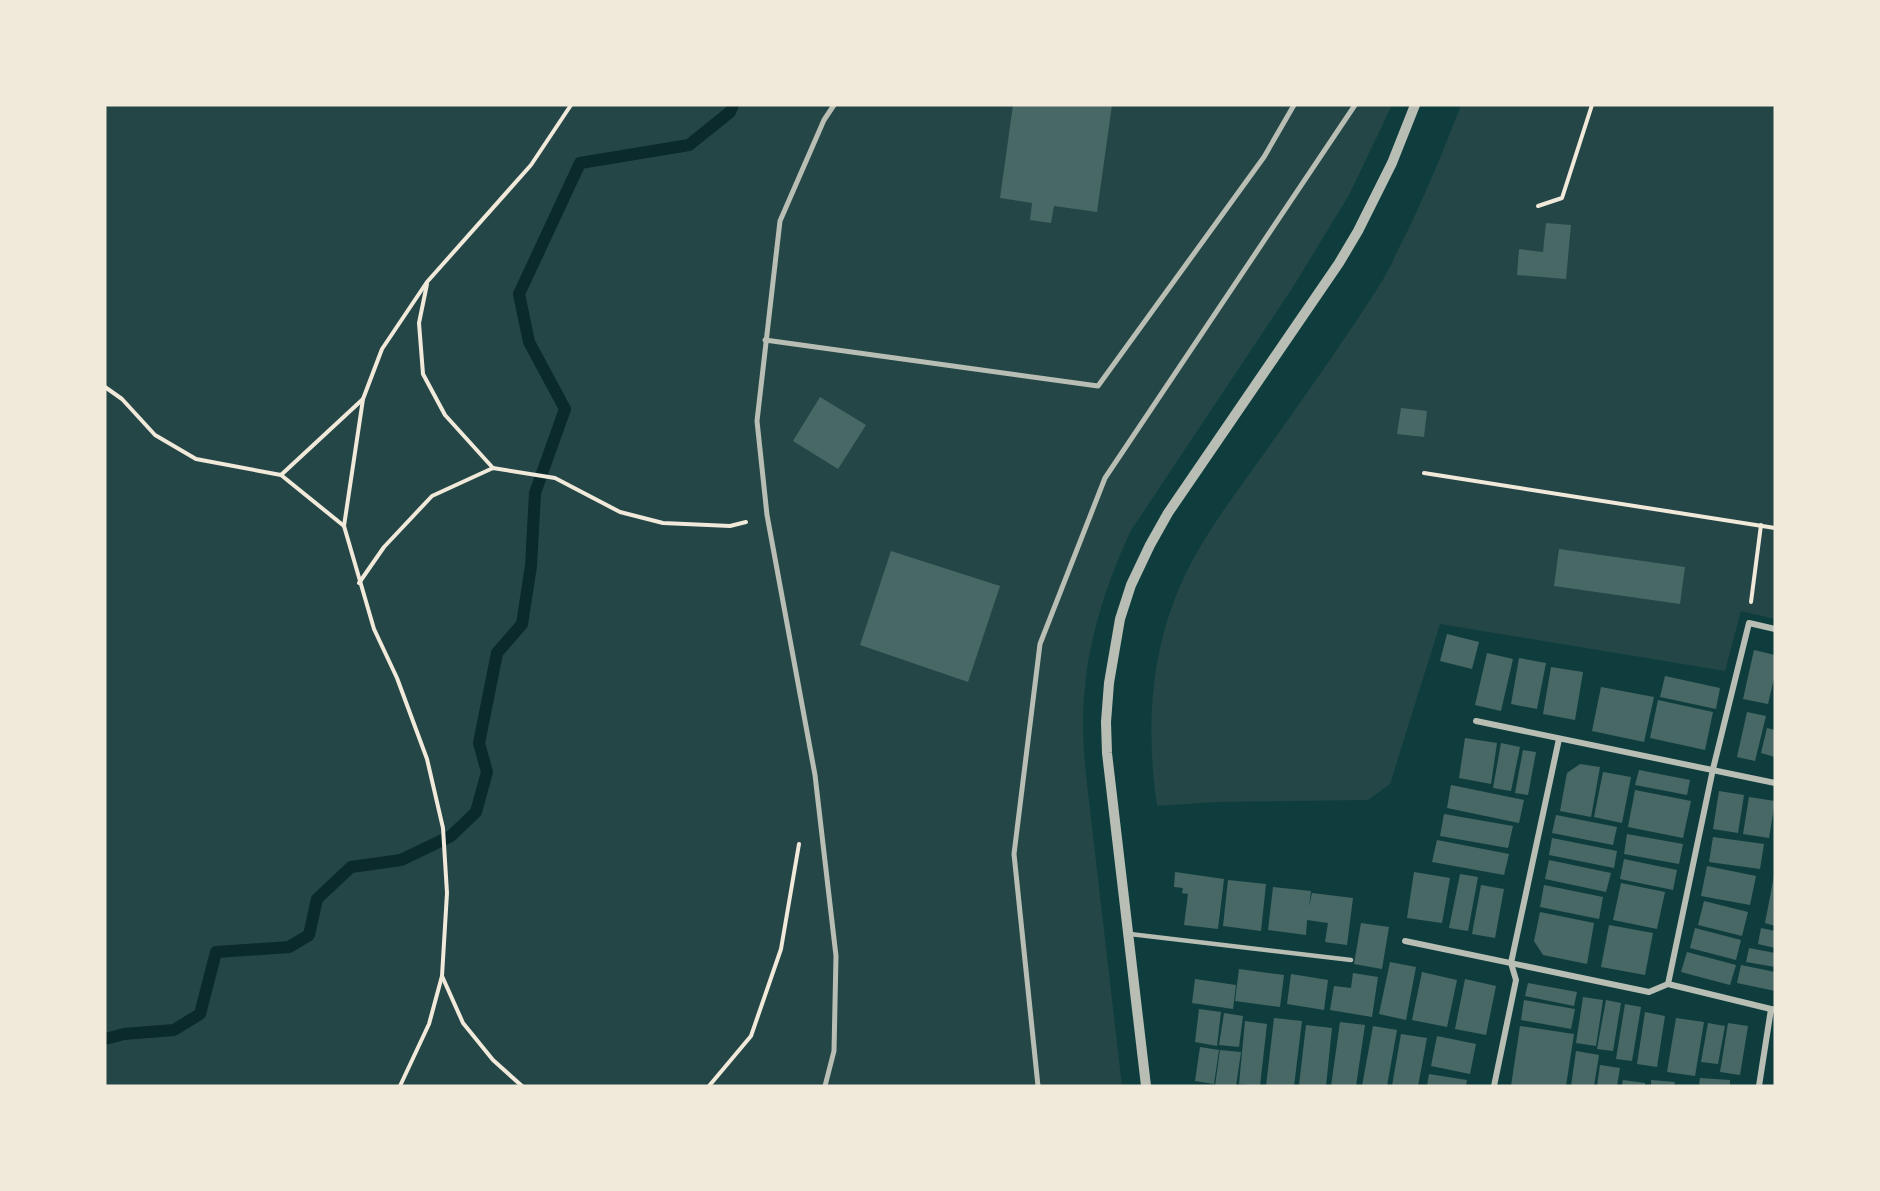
<svg xmlns="http://www.w3.org/2000/svg" width="1880" height="1191" viewBox="0 0 1880 1191" font-family="Ubuntu,sans-serif">
<rect width="100%" height="100%" fill="#0f3d3e"/>
<g fill="#244646">
<path d="M105 105H1392L1349 195 1293 287 1130 532C1108 581 1090 633 1085 687 1082 713 1083 739 1085 766L1122 1086H105Z"/>
<path d="M1461 105H1775V619L1741 611 1725 671 1440 624 1390 784 1368 800 1215 802 1157 806C1147 736 1149 667 1174 601 1194 548 1226 507 1258 462 1299 404 1341 346 1379 286 1388 273 1394 257 1402 242 1424 198 1443 152 1461 105Z"/>
</g>
<g fill="none" stroke-linecap="round" stroke-linejoin="round">
<polyline stroke="#0a2a2b" stroke-width="12" points="105,1039 124,1034 174,1030 200,1014 216,952 289,947 309,935 317,899 351,867 401,860 451,836 476,812 487,772 479,743 497,653 522,624 531,566 535,493 565,409 529,342 519,294 580,163 689,145 730,112 733,105"/>
</g>
<g fill="#486865">
<polygon points="1013,105 1112,105 1097,212 1054,206 1051,223 1030,220 1032,203 1000,198"/>
<polygon points="1546,223 1571,225 1566,279 1517,275 1519,249 1543,252"/>
<polygon points="820,397 866,425 838,469 793,441"/>
<polygon points="1401,408 1427,411 1424,437 1397,434"/>
<polygon points="1559,549 1685,567 1680,604 1554,586"/>
<polygon points="891,551 1000,586 968,682 860,645"/>
<polygon points="1447,634 1479,642 1472,669 1440,661"/>
<polygon points="1754,650 1775,655 1775,674 1768,704 1743,699"/>
<polygon points="1487,653 1513,659 1501,711 1475,705"/>
<polygon points="1519,658 1546,663 1537,709 1511,704"/>
<polygon points="1551,667 1583,672 1575,720 1543,714"/>
<polygon points="1665,676 1720,688 1716,709 1660,697"/>
<polygon points="1601,687 1654,697 1644,742 1592,731"/>
<polygon points="1658,700 1713,712 1705,750 1650,738"/>
<polygon points="1747,712 1766,716 1755,761 1737,757"/>
<polygon points="1767,728 1775,730 1775,757 1761,753"/>
<polygon points="1465,738 1497,743 1491,784 1459,778"/>
<polygon points="1501,743 1520,747 1511,791 1493,788"/>
<polygon points="1523,750 1536,752 1528,795 1515,793"/>
<polygon points="1580,764 1600,767 1591,817 1560,811 1567,773"/>
<polygon points="1639,770 1690,780 1687,795 1635,785"/>
<polygon points="1603,772 1631,777 1622,823 1594,817"/>
<polygon points="1451,785 1524,800 1519,823 1447,808"/>
<polygon points="1635,790 1691,801 1683,838 1628,827"/>
<polygon points="1719,791 1744,795 1738,833 1713,829"/>
<polygon points="1749,797 1775,801 1769,838 1743,834"/>
<polygon points="1444,814 1513,826 1508,848 1440,836"/>
<polygon points="1556,815 1617,827 1613,845 1552,833"/>
<polygon points="1627,834 1683,844 1679,864 1624,854"/>
<polygon points="1713,837 1764,844 1760,869 1709,862"/>
<polygon points="1552,838 1617,851 1614,868 1549,855"/>
<polygon points="1437,840 1509,854 1504,875 1432,862"/>
<polygon points="1624,859 1677,870 1673,890 1620,879"/>
<polygon points="1549,860 1611,873 1606,892 1545,879"/>
<polygon points="1707,866 1756,876 1750,905 1701,896"/>
<polygon points="1175,872 1224,879 1218,929 1184,925 1188,894 1182,893 1183,888 1174,887"/>
<polygon points="1414,872 1450,878 1442,923 1407,918"/>
<polygon points="1460,874 1478,877 1468,931 1449,928"/>
<polygon points="1774,876 1775,876 1775,926 1765,923"/>
<polygon points="1228,880 1266,884 1261,931 1223,926"/>
<polygon points="1621,883 1665,892 1657,929 1613,920"/>
<polygon points="1481,885 1504,889 1495,938 1472,934"/>
<polygon points="1544,885 1603,897 1599,919 1540,907"/>
<polygon points="1273,887 1311,891 1309,907 1312,893 1353,898 1347,945 1325,942 1328,923 1307,920 1306,935 1268,930"/>
<polygon points="1704,901 1748,912 1742,936 1698,925"/>
<polygon points="1540,912 1594,923 1587,964 1543,955 1534,941"/>
<polygon points="1361,923 1389,927 1382,969 1354,964"/>
<polygon points="1609,925 1653,933 1645,975 1601,967"/>
<polygon points="1695,928 1741,940 1736,960 1690,948"/>
<polygon points="1761,928 1775,931 1775,948 1758,944"/>
<polygon points="1749,948 1775,953 1775,967 1746,962"/>
<polygon points="1687,952 1736,965 1730,985 1681,972"/>
<polygon points="1390,962 1416,967 1406,1020 1379,1014"/>
<polygon points="1741,965 1775,972 1775,991 1737,983"/>
<polygon points="1239,969 1284,975 1280,1007 1235,1001"/>
<polygon points="1422,972 1457,980 1447,1027 1412,1020"/>
<polygon points="1353,973 1378,977 1372,1017 1330,1010 1334,986 1351,988"/>
<polygon points="1291,974 1328,980 1324,1010 1287,1004"/>
<polygon points="1195,979 1236,985 1233,1009 1192,1003"/>
<polygon points="1465,979 1496,986 1486,1035 1455,1029"/>
<polygon points="1528,983 1577,992 1574,1006 1525,996"/>
<polygon points="1583,997 1603,1000 1596,1046 1576,1043"/>
<polygon points="1524,1000 1575,1009 1571,1029 1521,1020"/>
<polygon points="1606,1000 1621,1003 1613,1051 1597,1049"/>
<polygon points="1625,1004 1641,1007 1632,1061 1616,1059"/>
<polygon points="1199,1009 1221,1012 1217,1046 1195,1042"/>
<polygon points="1645,1012 1665,1016 1657,1067 1637,1064"/>
<polygon points="1224,1013 1243,1016 1239,1047 1219,1045"/>
<polygon points="1274,1018 1302,1021 1294,1086 1266,1086"/>
<polygon points="1676,1018 1704,1022 1695,1076 1667,1072"/>
<polygon points="1245,1021 1267,1024 1260,1086 1239,1084"/>
<polygon points="1340,1022 1365,1025 1356,1086 1331,1086"/>
<polygon points="1708,1023 1725,1026 1718,1064 1701,1062"/>
<polygon points="1728,1023 1748,1026 1740,1075 1720,1072"/>
<polygon points="1306,1025 1332,1028 1326,1086 1299,1085"/>
<polygon points="1373,1026 1397,1030 1387,1086 1362,1086"/>
<polygon points="1520,1026 1574,1034 1566,1086 1511,1086"/>
<polygon points="1401,1034 1427,1038 1418,1086 1392,1086"/>
<polygon points="1437,1036 1476,1044 1470,1074 1431,1066"/>
<polygon points="1200,1047 1219,1050 1214,1084 1195,1081"/>
<polygon points="1220,1050 1241,1052 1236,1086 1215,1086"/>
<polygon points="1576,1051 1599,1055 1594,1086 1571,1086"/>
<polygon points="1600,1065 1620,1068 1617,1086 1597,1086"/>
<polygon points="1429,1074 1467,1080 1466,1086 1427,1086"/>
<polygon points="1700,1078 1730,1080 1730,1086 1699,1086"/>
<polygon points="1623,1080 1645,1083 1645,1086 1622,1086"/>
<polygon points="1651,1080 1675,1082 1674,1086 1651,1086"/>
</g>
<g fill="none" stroke-linecap="round" stroke-linejoin="round">
<g stroke="#f1e9da" stroke-width="4">
<polyline points="1538,206 1562,198 1592,105"/>
<polyline points="427,284 419,323 423,374 445,415 493,468"/>
<polyline points="105,387 122,399 155,435 196,459 281,475 363,399"/>
<polyline points="1424,473 1775,528"/>
<polyline points="281,475 344,526 374,629 397,678 427,759 443,828 447,893 442,976 463,1023 493,1060 522,1086"/>
<polyline points="344,526 363,399 382,349 427,282 531,165 571,105"/>
<polyline points="359,583 384,547 432,496 493,468 555,478 620,512 663,523 730,526 746,522"/>
<polyline points="1751,602 1761,525"/>
<polyline points="400,1086 429,1024 442,976"/>
<polyline points="709,1086 751,1036 781,949 799,844"/>
</g>
<polyline stroke="#b8beb3" stroke-width="4.5" points="1130,934 1351,960"/>
<g stroke="#b8beb3" stroke-width="5">
<polyline points="765,340 1098,386 1264,157 1294,105"/>
<polyline points="825,1086 834,1051 836,956 815,775 767,515 757,421 780,221 824,120 834,105"/>
<polyline points="1038,1086 1014,854 1040,644 1105,478 1355,105"/>
</g>
<g stroke="#b8beb3" stroke-width="6">
<polyline points="1476,721 1775,783"/>
<polyline points="1405,941 1649,992 1668,984 1775,1010"/>
<polyline points="1668,984 1713,769 1749,623 1775,629"/>
<polyline points="1494,1086 1516,980 1511,963 1559,739"/>
<polyline points="1759,1086 1771,1009"/>
</g>
<polyline stroke="#b8beb3" stroke-width="10" points="1146,1086 1107,753 1106,722 1109,683 1120,619 1131,585 1150,545 1168,513 1339,263 1358,231 1392,163 1415,105"/>
</g>
<rect width="1880" height="1191" fill="none" stroke="#f1e9da" stroke-width="213"/>
</svg>
